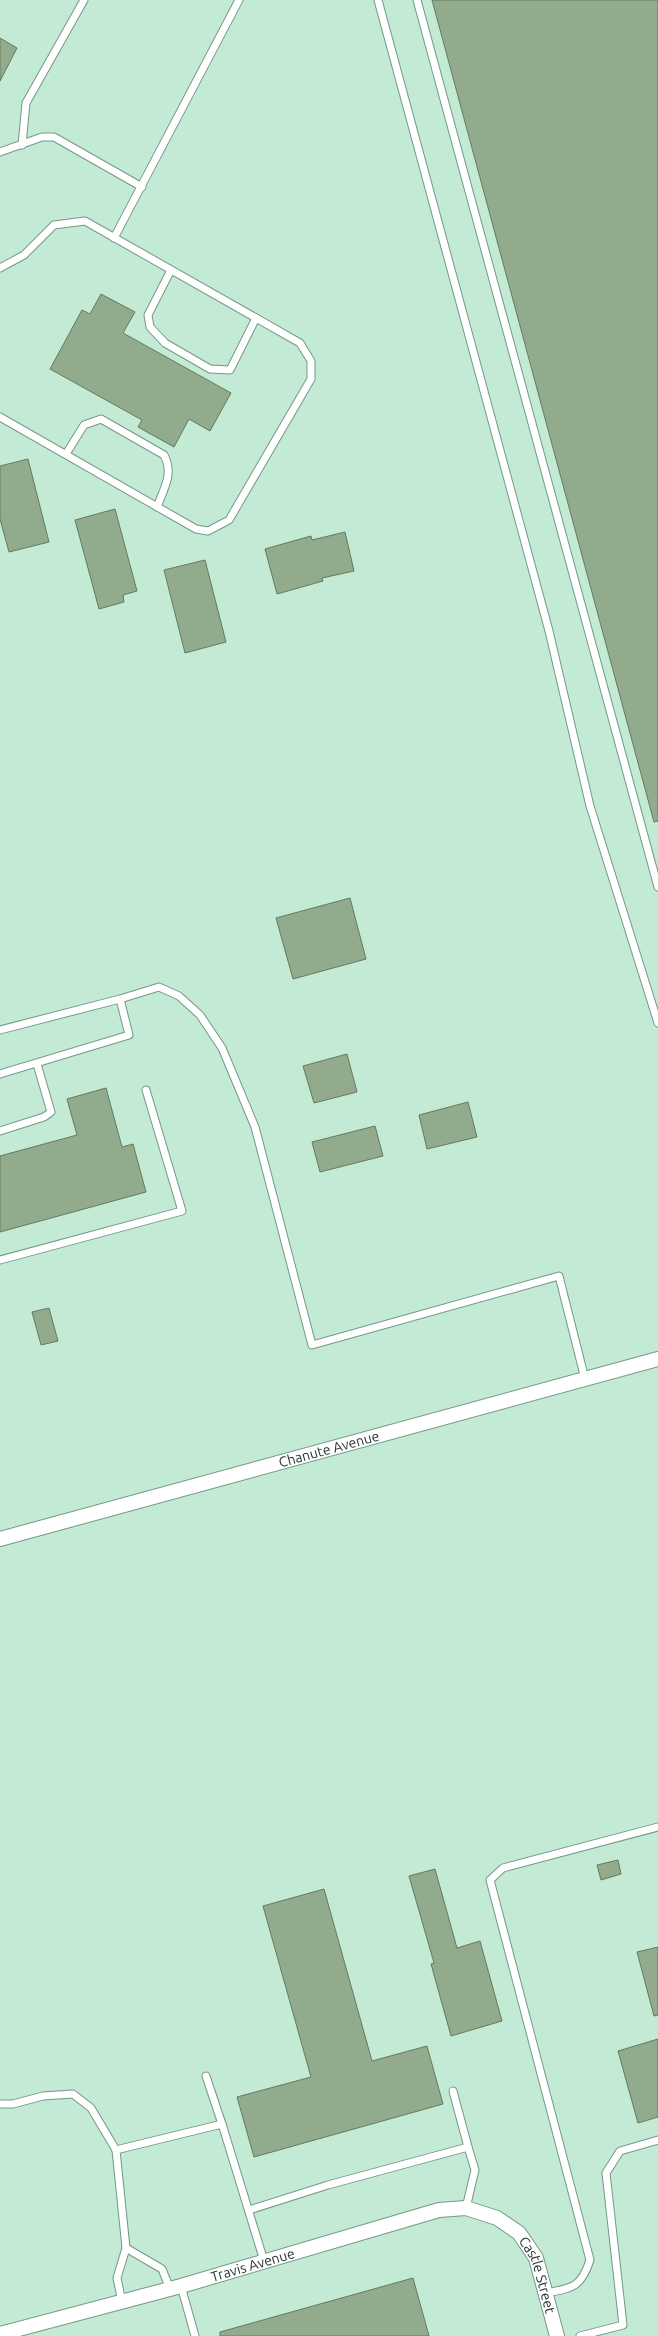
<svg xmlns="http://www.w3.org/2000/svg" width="658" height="2336" viewBox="0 0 658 2336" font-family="Ubuntu,sans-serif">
<rect width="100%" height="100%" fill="#c3ead4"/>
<g fill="#93ab8d" stroke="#647a5e">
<polygon points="432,0 658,0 658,821 654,822"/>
<polygon points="0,38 17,48 0,81"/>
<polygon points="101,294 135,312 123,333 231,393 210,431 189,419 174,447 138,427 142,420 50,369 82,310 90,314"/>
<polygon points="28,459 49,542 9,552 0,519 0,466"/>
<polygon points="115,509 137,591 123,595 124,602 99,609 75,520"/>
<polygon points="345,532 354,571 322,578 323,581 277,594 265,549 311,536 312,540"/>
<polygon points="205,560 226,642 185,653 164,570"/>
<polygon points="350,898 366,959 293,979 276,918"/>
<polygon points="347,1054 357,1092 314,1103 303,1066"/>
<polygon points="106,1088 122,1147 133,1144 146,1192 0,1232 0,1156 77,1135 67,1099"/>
<polygon points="468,1102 477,1137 427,1149 419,1115"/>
<polygon points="375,1126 383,1156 320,1172 312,1142"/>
<polygon points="49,1308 58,1341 41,1345 32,1312"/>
<polygon points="618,1860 621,1874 601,1880 597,1865"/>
<polygon points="435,1869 457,1948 480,1941 502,2021 451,2036 431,1964 434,1963 409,1876"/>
<polygon points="324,1889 372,2061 427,2046 443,2104 254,2157 237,2097 311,2077 263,1906"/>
<polygon points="658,1947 658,2015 654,2016 637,1952"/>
<polygon points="658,2039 658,2117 638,2123 618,2051"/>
<polygon points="413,2278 429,2336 220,2336 220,2332"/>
</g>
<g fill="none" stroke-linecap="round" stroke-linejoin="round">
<g stroke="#749985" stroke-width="9">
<g id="service">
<polyline points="378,0 549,631 590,806 658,1023"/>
<polyline points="417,0 658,887"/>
<polyline points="22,145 26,103 84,0"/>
<polyline points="0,152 42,137 54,137 142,187"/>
<polyline points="114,238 239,0"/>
<polyline points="0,268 24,255 54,225 85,221 300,343 311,361 311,379 229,520 208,531 196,529 0,417"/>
<polyline points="171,270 148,315 150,327 165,343 210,369 230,370 256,318"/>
<path d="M66 454 84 425 101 419 164 455C174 474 164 488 157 507"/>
<polyline points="120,999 159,987 179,996 200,1015 222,1048 255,1127 312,1345 559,1276 585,1379"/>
<polyline points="0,1030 120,999 129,1035 0,1074"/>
<polyline points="0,1131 44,1117 51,1112 37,1064"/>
<polyline points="0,1260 182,1211 146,1090"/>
<polyline points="206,2076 222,2124"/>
<polyline points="453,2091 468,2147"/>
<polyline points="0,2104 13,2104 43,2096 73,2094 91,2108 116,2150"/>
<polyline points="249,2210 328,2185 468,2147 475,2170 466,2208"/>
<polyline points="181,2286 195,2336"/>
<polyline points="170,2289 162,2269 126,2248 116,2150 222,2124 264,2261"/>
<path d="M546 2293C572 2288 581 2288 590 2260L490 1880 503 1868 658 1827"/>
<polyline points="122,2302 117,2278 126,2248"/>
<polyline points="580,2336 623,2325 606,2173 620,2151 658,2140"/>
</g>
</g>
<g stroke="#749985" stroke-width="16">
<g id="minor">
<path id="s1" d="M0 1539 658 1359"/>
<path id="s2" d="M0 2334 181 2286 439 2210 466 2208 497 2218 519 2233 536 2258 557 2336"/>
</g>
</g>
<use href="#service" stroke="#fff" stroke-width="7"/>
<use href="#minor" stroke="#fff" stroke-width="14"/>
</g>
<g text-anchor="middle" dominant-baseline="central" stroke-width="3" stroke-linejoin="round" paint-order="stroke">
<g font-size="14" fill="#27362e" stroke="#d0f7e1">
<text stroke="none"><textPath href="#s1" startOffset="341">Chanute Avenue</textPath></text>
<text stroke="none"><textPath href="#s2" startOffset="262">Travis Avenue</textPath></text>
<text stroke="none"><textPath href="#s2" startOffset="589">Castle Street</textPath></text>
</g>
</g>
</svg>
